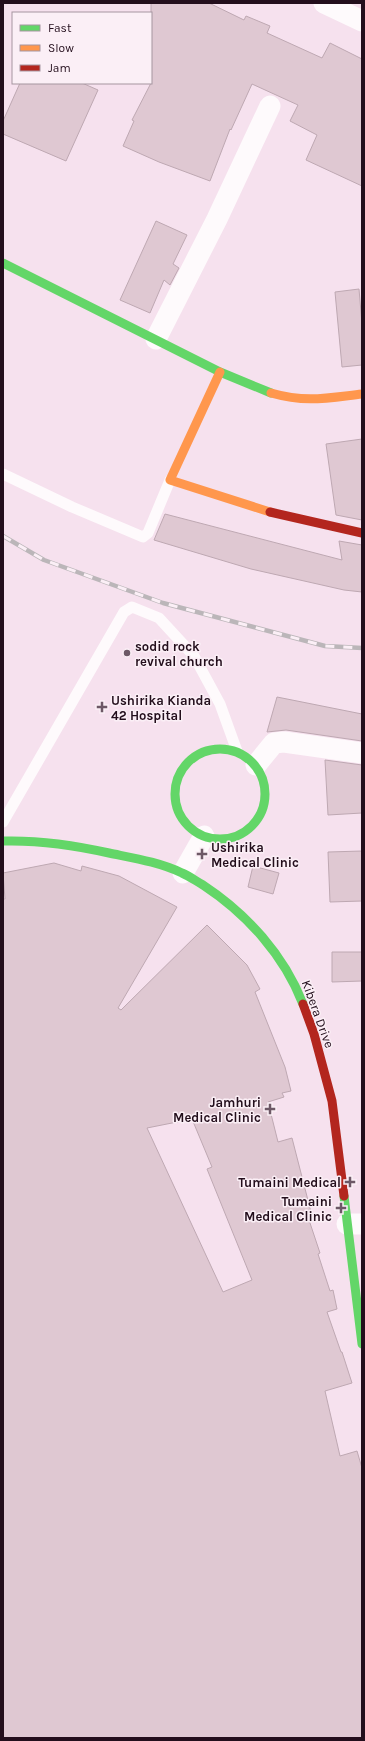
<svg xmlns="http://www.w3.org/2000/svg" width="365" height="1741" viewBox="0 0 365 1741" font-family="Karla,sans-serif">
<rect width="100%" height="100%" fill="#f6e1ee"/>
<g fill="#dfc8d2" stroke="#bea8b2" fill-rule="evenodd">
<polygon points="151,3 209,3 244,20 246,16 270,26 267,33 322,58 330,43 362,59 362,186 306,160 317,135 290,121 298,105 252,84 231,130 230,129 210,181 159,162 123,146 134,121 132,120 151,83"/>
<polygon points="20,83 82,83 98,90 66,161 3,134 3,121"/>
<polygon points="156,221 187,235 173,264 179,268 170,285 164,280 150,313 120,300"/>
<polygon points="359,289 362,324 362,365 342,367 335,292"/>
<polygon points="362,439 362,520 336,515 326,444"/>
<polygon points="165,514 342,560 339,541 362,545 362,592 344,590 251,569 154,540"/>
<polygon points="277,697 362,714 362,741 286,730 267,732"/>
<polygon points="325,760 362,765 362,813 328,815"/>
<polygon points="362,851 362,901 330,902 328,852"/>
<path d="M54 863 81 871 82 866 119 876 177 907 118 1008 121 1010 207 925 247 965 260 989 255 992 285 1067 291 1091 282 1093 284 1097 268 1102 278 1142 292 1138 312 1216 308 1217 320 1253 318 1254 330 1291 333 1290 337 1309 327 1312 341 1352H342L352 1383 325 1391 340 1456 357 1451 362 1468V1738H3V899H5L3 873ZM192 1119 212 1167 207 1169 252 1280 223 1292 147 1128Z"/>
<polygon points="253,866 279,873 273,894 248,887"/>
<polygon points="332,952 362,952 362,981 332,982"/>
</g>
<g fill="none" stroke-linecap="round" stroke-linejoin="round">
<g stroke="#fefafc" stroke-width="11">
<polyline points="3,474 72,507 143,537 148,533 170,480"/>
<polyline points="3,822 124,612 132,607 159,618 194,656 220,704 237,751"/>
</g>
<g stroke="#fefafc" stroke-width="21">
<polyline points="324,3 362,21"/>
<polyline points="156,339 217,219 270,106"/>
<polyline points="256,765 274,743 284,742 362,753"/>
<polyline points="183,873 204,836"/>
<polyline points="347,1224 362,1224"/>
</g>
<g stroke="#63d668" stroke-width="9">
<polyline points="3,263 220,372 271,393"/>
<circle cx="220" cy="794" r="45"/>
<path d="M3 841C39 840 74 845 109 853 133 858 159 862 182 873 189 876 196 881 203 885 247 914 284 955 303 1004"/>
<polyline points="344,1196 362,1344"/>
</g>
<g stroke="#ff974d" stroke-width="9">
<polyline points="220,372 170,480 270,512"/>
<path d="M271 393C306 403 327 398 362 394"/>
</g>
<g stroke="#b3261e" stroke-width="9">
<polyline points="270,512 362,533"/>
<polyline points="303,1004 314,1034 332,1101 344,1196"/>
</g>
<g stroke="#bbb6b9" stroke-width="4.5">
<polyline id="rail" points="3,536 44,560 163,603 325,646 362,648"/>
</g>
<use href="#rail" stroke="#fbeff6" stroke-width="3" stroke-dasharray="9" stroke-linecap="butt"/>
</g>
<g fill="#6d5866" stroke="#fbeff6" stroke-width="1.5">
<circle cx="127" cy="653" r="4"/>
<path d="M100 701h4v4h4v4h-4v4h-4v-4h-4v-4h4z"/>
<path d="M200 848h4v4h4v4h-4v4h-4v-4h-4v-4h4z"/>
<path d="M268 1103h4v4h4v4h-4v4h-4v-4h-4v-4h4z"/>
<path d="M348 1176h4v4h4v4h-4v4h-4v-4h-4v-4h4z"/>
<path d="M339 1202h4v4h4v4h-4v4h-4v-4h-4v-4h4z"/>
</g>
<g text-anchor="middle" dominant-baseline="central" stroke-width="3" stroke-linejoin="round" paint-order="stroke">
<g font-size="13" font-weight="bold" fill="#230e1c" stroke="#fbeff6" text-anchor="start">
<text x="135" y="646">sodid rock<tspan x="135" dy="15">revival church</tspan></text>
<text x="111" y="700">Ushirika Kianda<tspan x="111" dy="15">42 Hospital</tspan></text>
<text x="211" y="847">Ushirika<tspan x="211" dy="15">Medical Clinic</tspan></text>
<text x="261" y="1102" text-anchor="end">Jamhuri<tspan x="261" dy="15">Medical Clinic</tspan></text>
<text x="341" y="1182" text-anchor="end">Tumaini Medical</text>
<text x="332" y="1201" text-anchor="end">Tumaini<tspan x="332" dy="15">Medical Clinic</tspan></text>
</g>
<g font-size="13" fill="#230e1c" stroke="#fbeff6">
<text transform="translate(318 1014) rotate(70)">Kibera Drive</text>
</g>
</g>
<rect width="365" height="1741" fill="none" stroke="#230e1c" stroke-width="8"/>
<rect x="12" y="12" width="140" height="72" fill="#fbeff6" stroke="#a5959f"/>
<rect x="20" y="25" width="20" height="6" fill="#63d668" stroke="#a5959f"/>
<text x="48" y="32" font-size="12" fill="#230e1c">Fast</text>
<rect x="20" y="45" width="20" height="6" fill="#ff974d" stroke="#a5959f"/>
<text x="48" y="52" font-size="12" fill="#230e1c">Slow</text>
<rect x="20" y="65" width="20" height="6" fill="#b3261e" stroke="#a5959f"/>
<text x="48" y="72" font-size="12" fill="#230e1c">Jam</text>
</svg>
